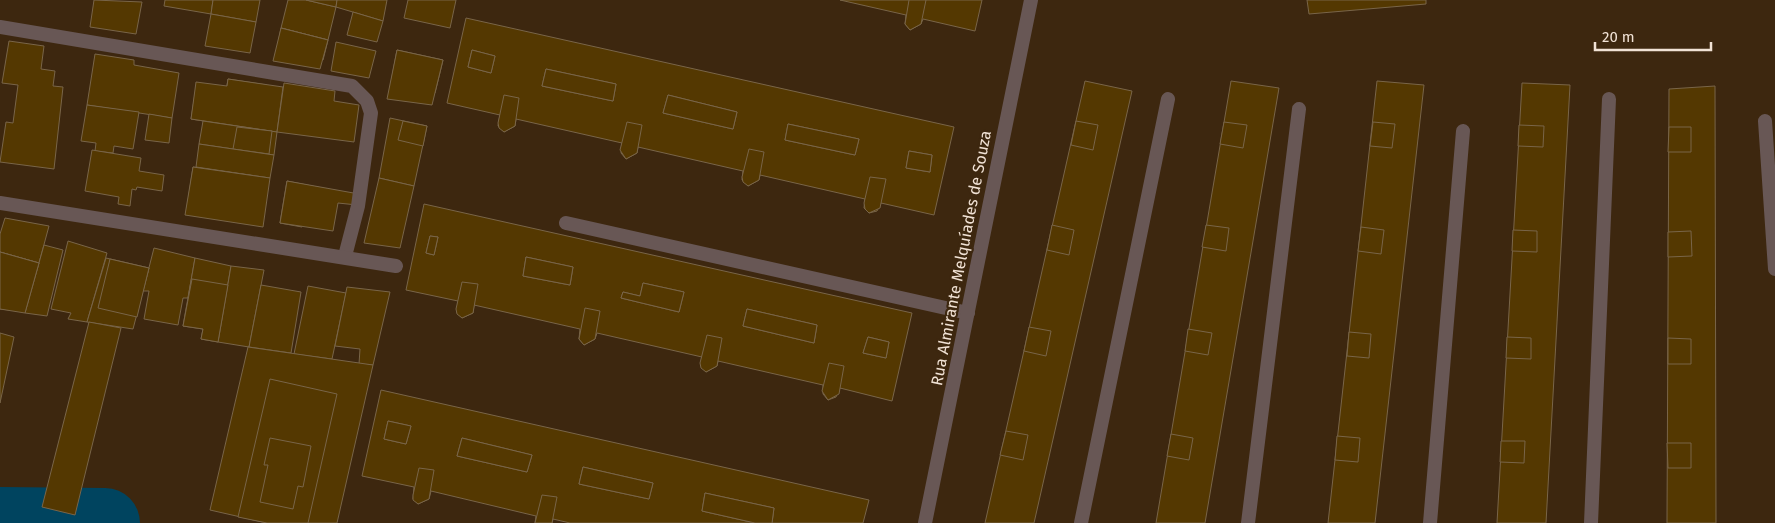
<svg xmlns="http://www.w3.org/2000/svg" width="1775" height="523" viewBox="0 0 1775 523" font-family="'Fira Sans',sans-serif">
<rect width="100%" height="100%" fill="#3d270f"/>
<g fill="none" stroke-linecap="round" stroke-linejoin="round">
<polyline stroke="#00445f" stroke-width="70" points="0,522 105,523"/>
</g>
<g fill="#543801" stroke="#796549" fill-rule="evenodd">
<polygon points="94,0 142,2 136,34 90,27"/>
<polygon points="165,0 213,0 211,14 164,6"/>
<polygon points="213,0 260,0 256,22 211,14"/>
<polygon points="288,0 306,0 336,7 328,40 281,28"/>
<polygon points="306,0 337,0 336,7"/>
<polygon points="337,0 387,0 383,21 336,7"/>
<polygon points="408,0 456,0 450,28 404,18"/>
<polygon points="840,0 982,0 975,31 923,19 921,24 910,30 905,24 906,15"/>
<polygon points="909,0 926,0 921,24 910,30 905,24"/>
<polygon points="1307,0 1426,0 1426,4 1309,14"/>
<polygon points="353,12 383,21 377,42 347,35"/>
<polygon points="211,14 256,22 250,53 205,46"/>
<path d="M466 18 954 127 934 215 881 203 877 211 869 213 864 208 865 199 760 175 759 180 748 186 742 180 743 171 638 147 637 153 626 159 621 153 622 143 516 119 515 126 504 132 498 126 500 115 447 103ZM472 50 495 56 491 73 468 67ZM546 69 616 84 613 101 542 86ZM668 95 737 112 733 129 663 113ZM788 124 859 139 855 155 785 140ZM909 151 932 155 930 172 906 168Z"/>
<polygon points="281,28 328,40 323,60 277,49"/>
<polygon points="281,28 328,40 320,69 273,61"/>
<polygon points="9,41 44,46 41,69 55,71 53,86 63,87 54,169 0,162 6,122 13,123 18,85 2,83"/>
<polygon points="336,42 376,51 369,78 331,71"/>
<polygon points="397,50 443,60 435,93 391,82"/>
<polygon points="397,50 443,60 432,105 387,99"/>
<polygon points="472,50 495,56 491,73 468,67"/>
<polygon points="95,54 134,60 134,65 179,73 172,118 87,105"/>
<polygon points="546,69 616,84 613,101 542,86"/>
<polygon points="228,79 267,85 261,130 191,119 195,94 225,98"/>
<polygon points="228,79 283,87 277,132 191,119 196,82 227,86"/>
<polygon points="1085,81 1132,91 1034,523 985,523"/>
<polygon points="1231,81 1279,88 1205,523 1156,523"/>
<polygon points="1377,81 1424,85 1375,523 1328,523"/>
<polygon points="284,83 335,91 334,101 359,105 354,142 277,132"/>
<polygon points="1522,83 1570,85 1546,523 1497,523"/>
<polygon points="1715,86 1716,523 1667,523 1669,89"/>
<polygon points="504,95 519,98 515,126 504,132 499,128 498,123"/>
<polygon points="668,95 737,112 733,129 663,113"/>
<polygon points="87,105 139,112 133,149 114,146 113,153 95,151 96,143 81,141"/>
<polygon points="149,114 172,118 169,143 145,140"/>
<polygon points="390,118 427,126 414,186 379,178"/>
<polygon points="203,121 277,132 274,155 199,144"/>
<polygon points="403,121 427,126 423,146 398,140"/>
<polygon points="1076,121 1098,125 1093,150 1071,145"/>
<polygon points="627,122 642,125 637,153 626,159 620,150"/>
<polygon points="1224,122 1247,125 1243,148 1220,144"/>
<polygon points="1373,122 1395,124 1392,148 1370,146"/>
<polygon points="788,124 859,139 855,155 785,140"/>
<polygon points="1519,125 1544,126 1543,147 1518,146"/>
<polygon points="237,127 272,131 269,154 233,149"/>
<polygon points="1669,127 1691,127 1691,152 1668,152"/>
<polygon points="199,144 274,155 270,178 196,167"/>
<polygon points="749,149 764,152 759,180 748,186 743,182 742,177"/>
<polygon points="92,150 141,158 139,171 164,175 162,191 137,187 136,190 132,189 130,206 118,204 119,197 85,191"/>
<polygon points="909,151 932,155 930,172 906,168"/>
<polygon points="193,167 255,176 251,203 234,201 232,215 187,208"/>
<polygon points="193,167 270,178 263,227 185,215"/>
<polygon points="870,177 886,179 880,208 869,213 865,209 864,203"/>
<polygon points="379,178 414,186 400,248 364,243"/>
<polygon points="287,181 327,189 324,208 305,205 302,227 280,223"/>
<polygon points="287,181 359,194 357,205 338,203 333,231 280,223"/>
<path d="M424 204 912 313 892 401 840 388 836 397 828 400 823 394V385L718 361 717 366 706 372 701 366 702 357 597 333 595 339 584 345 579 339 580 329 474 305 473 313 462 318 457 313 458 301 406 290ZM430 236 438 237 434 255 426 253ZM526 257 573 267 570 285 523 276ZM643 283 684 292 679 312 621 298 623 292 640 296ZM747 309 817 325 814 343 743 326ZM868 337 889 342 886 358 863 353Z"/>
<polygon points="5,218 49,226 39,263 0,252 0,234"/>
<polygon points="1052,225 1074,230 1069,255 1047,250"/>
<polygon points="1206,225 1229,228 1226,251 1202,247"/>
<polygon points="1361,227 1384,230 1381,254 1358,251"/>
<polygon points="1513,230 1537,231 1537,252 1512,251"/>
<polygon points="1691,231 1692,256 1668,257 1668,232"/>
<polygon points="430,236 438,237 434,255 426,253"/>
<polygon points="68,241 107,253 87,322 68,319 71,313 51,309"/>
<polygon points="44,245 63,250 47,316 25,313"/>
<polygon points="154,248 195,258 188,298 183,298 178,325 144,319 149,291 143,291"/>
<polygon points="0,252 39,263 30,292 16,288 10,310 0,309"/>
<polygon points="0,252 39,263 25,313 0,309"/>
<polygon points="526,257 573,267 570,285 523,276"/>
<polygon points="106,258 149,268 133,329 87,322"/>
<polygon points="195,258 231,266 218,342 201,339 203,329 183,326"/>
<polygon points="110,259 149,268 137,317 98,308"/>
<polygon points="231,266 264,270 249,347 218,342"/>
<polygon points="192,279 228,285 218,342 201,339 203,329 183,326"/>
<polygon points="462,282 478,284 473,313 462,318 457,314 456,309"/>
<polygon points="643,283 684,292 679,312 621,298 623,292 640,296"/>
<polygon points="261,285 301,292 291,353 249,347"/>
<polygon points="308,286 346,293 332,359 294,354"/>
<polygon points="347,287 390,292 373,365 359,364 360,349 335,346"/>
<polygon points="585,308 600,311 595,339 584,345 579,339"/>
<polygon points="747,309 817,325 814,343 743,326"/>
<polygon points="89,322 121,328 75,515 42,507"/>
<polygon points="1029,327 1051,331 1046,356 1024,351"/>
<polygon points="1188,329 1212,333 1208,355 1185,351"/>
<polygon points="1349,332 1371,334 1369,358 1347,356"/>
<polygon points="0,333 14,337 0,403"/>
<polygon points="707,335 722,338 717,366 706,372 701,368 700,363"/>
<polygon points="868,337 889,342 886,358 863,353"/>
<polygon points="1507,337 1531,338 1531,359 1506,358"/>
<polygon points="1668,338 1691,339 1691,364 1668,364"/>
<polygon points="248,347 373,365 337,523 267,523 210,510"/>
<polygon points="829,363 844,366 839,394 828,400 822,391"/>
<polygon points="270,379 337,394 308,523 267,523 238,517"/>
<path d="M381 390 869 500 863 523H772L774 508 705 493 702 511 755 523H570L553 519 552 523H535L536 516 431 491 429 499 418 504 413 499 414 487 362 476ZM388 421 411 426 406 444 384 439ZM462 438 532 455 527 472 457 456ZM583 467 653 483 649 499 579 484Z"/>
<polygon points="388,421 411,426 406,444 384,439"/>
<polygon points="1006,431 1028,435 1023,460 1000,455"/>
<polygon points="1171,434 1193,438 1189,460 1167,456"/>
<polygon points="1337,436 1360,438 1358,462 1335,460"/>
<polygon points="270,438 311,446 303,487 298,486 293,509 260,502 268,465 264,465"/>
<polygon points="462,438 532,455 527,472 457,456"/>
<polygon points="1501,441 1525,441 1524,463 1500,462"/>
<polygon points="1667,443 1691,443 1691,468 1668,468"/>
<polygon points="583,467 653,483 649,499 579,484"/>
<polygon points="419,468 434,470 429,499 418,504 413,500 413,495"/>
<polygon points="705,493 774,508 772,523 755,523 702,511"/>
<polygon points="542,495 557,497 552,523 535,523"/>
</g>
<g fill="none" stroke-linecap="round" stroke-linejoin="round">
<g stroke="#685755" stroke-width="14">
<polyline points="1765,121 1775,269"/>
<polyline points="1081,523 1168,99"/>
<polyline points="1248,523 1299,109"/>
<polyline points="1430,523 1463,131"/>
<polyline points="1591,523 1609,99"/>
</g>
<g stroke="#685755" stroke-width="14">
<polyline points="0,27 352,86 367,101 371,113 358,206 345,256"/>
<polyline points="0,203 396,266"/>
<polyline points="566,223 968,313"/>
<polyline points="925,523 1031,0"/>
</g>
</g>
<g text-anchor="middle" dominant-baseline="central" stroke-width="4.5" stroke-linejoin="round" paint-order="stroke">
<g font-size="16" fill="#f1e2d5" stroke="#3d270f">
<text transform="translate(961 258) rotate(-79)">Rua Almirante Melquíades de Souza</text>
</g>
</g>
<path d="M1595 42v8h116v-8" fill="none" stroke="#f1e2d5" stroke-width="2.5"/>
<text x="1602" y="42" font-size="15" fill="#f1e2d5" stroke="#3d270f" stroke-width="4" paint-order="stroke">20 m</text>
</svg>
